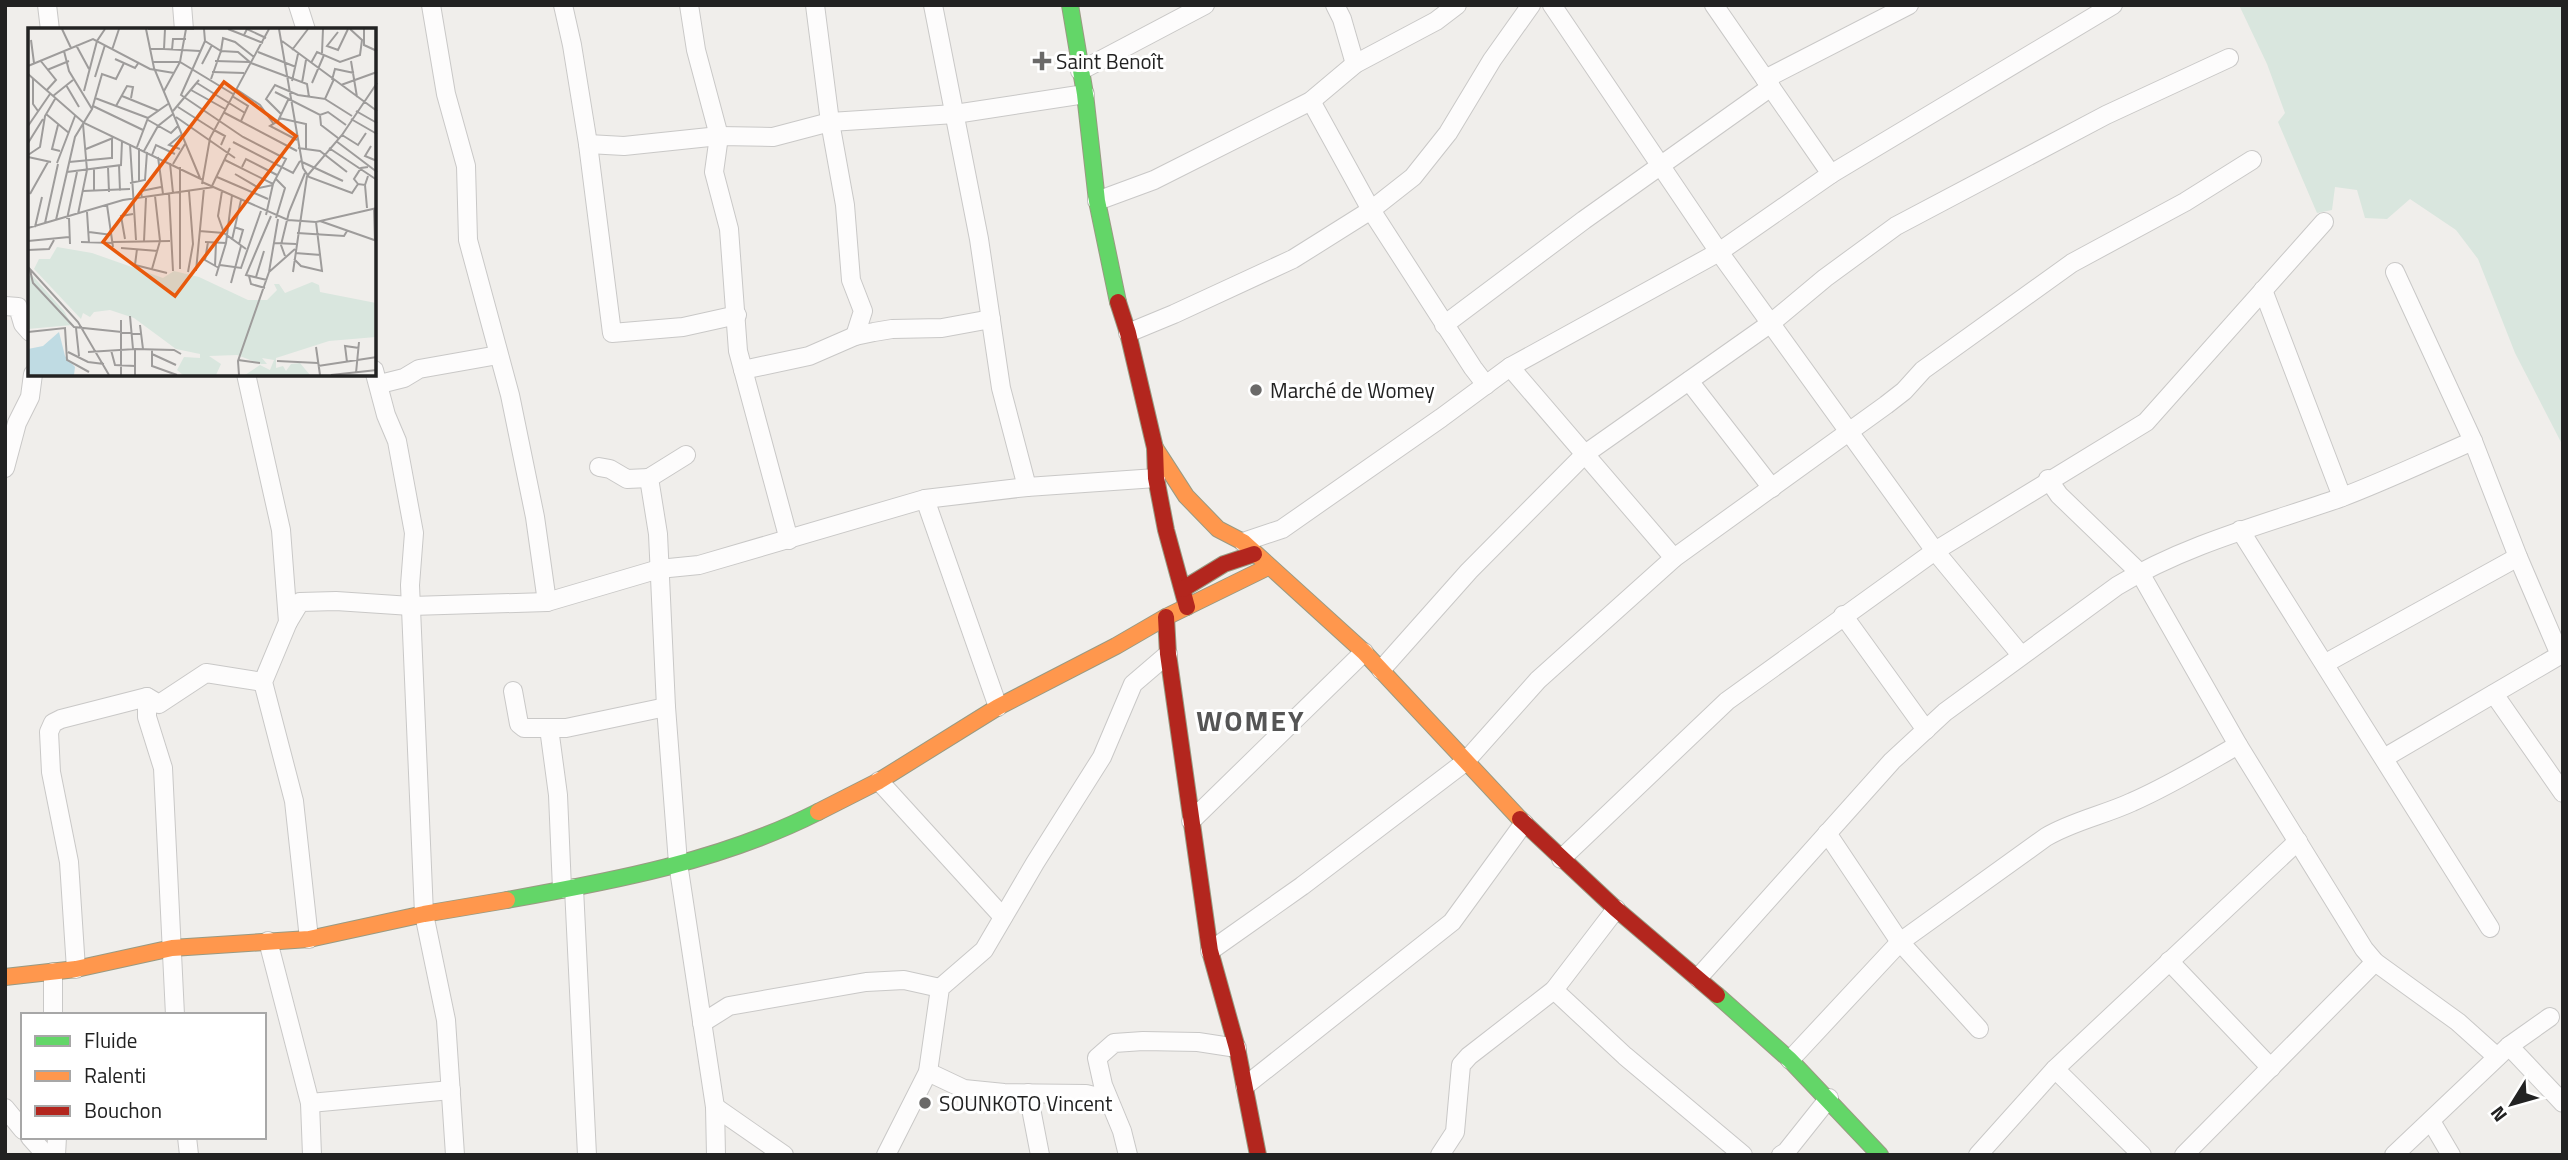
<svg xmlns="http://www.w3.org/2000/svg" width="2568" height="1160" viewBox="0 0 2568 1160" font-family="'Titillium Web',sans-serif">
<rect width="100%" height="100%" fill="#f0eeeb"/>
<polygon fill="#d9e6de" points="2239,5 2563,5 2563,446 2515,353 2478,259 2456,230 2410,199 2387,219 2365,218 2357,190 2335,187 2332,210 2317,213 2278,122 2285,113 2267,64"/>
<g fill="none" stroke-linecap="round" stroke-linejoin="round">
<g stroke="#c9c8c7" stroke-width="20">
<g id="street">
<polyline points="47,5 50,30"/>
<polyline points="182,5 184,30"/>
<polyline points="298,5 306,30"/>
<polyline points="431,5 446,94 466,166 468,240 510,395 535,517 547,602"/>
<polyline points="563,5 572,45 588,144 612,333 683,327 737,315"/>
<polyline points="689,5 696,50 719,136 714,172 729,229 738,351 789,540"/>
<polyline points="815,5 830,122 845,205 851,280 863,311 855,336"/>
<polyline points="933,5 979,239 1001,388 1027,487"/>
<polyline points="1335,5 1342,19 1355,64"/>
<polyline points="1552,5 1719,252 1935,551 2021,655"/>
<polyline points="1714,5 1831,174"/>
<polyline points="1080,71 1205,5"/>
<polyline points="1765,79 1909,5"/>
<polyline points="1311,101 1371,210 1473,368 1486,385"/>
<polyline points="588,144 624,146 719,136 773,137 830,122 955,114 1085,94"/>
<polyline points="1097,201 1154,180 1311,101 1355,64 1436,21 1457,5"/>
<polyline points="2263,290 2342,497"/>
<polyline points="5,306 18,307 23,324 30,332"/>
<polyline points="1444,325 1584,220 1771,87"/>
<polyline points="1128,333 1174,314 1293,259 1371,210 1413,177 1448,133 1492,60 1531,5"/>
<polyline points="1510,367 1674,558"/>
<polyline points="374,370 386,415 397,441 414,533 410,585 424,914 446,1020 455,1155"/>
<polyline points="743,370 809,356 855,336 874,332 892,329 942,328 991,319"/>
<polyline points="246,374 281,530 288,622 263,682 294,801 309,939"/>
<polyline points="1689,381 1772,488"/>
<polyline points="380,384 404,378 419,369 498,355"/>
<polyline points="686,455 649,478 658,534 666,707 678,863 715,1107 716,1155"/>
<polyline points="599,467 610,469 627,479 649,478"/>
<polyline points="5,468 17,423 30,397 33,374"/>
<polyline points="2048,479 2059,495 2140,573 2238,745 2364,949 2375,962 2458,1022 2497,1057"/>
<polyline points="925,499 998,707"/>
<polyline points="2240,530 2490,928"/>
<polyline points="1243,542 1282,529 1441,418 1510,367 1719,252 1831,174 2113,5"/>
<polyline points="1843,615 1926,730"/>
<polyline points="288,622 300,602 336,601 411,606 547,602 659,569 699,565 925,499 1027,487 1156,478"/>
<polyline points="2326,663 2518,557"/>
<polyline points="1381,670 1469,571 1585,454 1771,323 1825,278 1896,226 2106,115 2229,58"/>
<polyline points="513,691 519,724 524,728 549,728"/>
<polyline points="2494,694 2563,793"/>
<polyline points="147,697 147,717 163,768 175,1015"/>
<polyline points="2384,758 2560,655 2518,557 2473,441 2395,272"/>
<polyline points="879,781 1003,917"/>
<polyline points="1191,821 1364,652"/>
<polyline points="1827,833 1900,942 1979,1029"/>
<polyline points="1561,859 1727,701 1935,551 2146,422 2324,222"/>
<polyline points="574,888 587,1155"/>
<polyline points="562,889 558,795 549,728 566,728 666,707"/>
<polyline points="268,941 310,1103 312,1155"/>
<polyline points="1210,951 1302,886 1465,762 1538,680 1674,558 1886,405 1904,391 1923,370 2072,263 2185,202 2252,160"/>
<polyline points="2169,961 2271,1068"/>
<polyline points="76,969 69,862 51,772 49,732 53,723 61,719 147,697 159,704 206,673 263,682"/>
<path d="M1698 978 1892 761 1945 712 2117 586C2186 544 2265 524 2340 498 2385 481 2429 460 2473 441"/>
<polyline points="1554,990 1625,1056 1743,1155"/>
<polyline points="53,1015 53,972"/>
<polyline points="702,1023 729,1006 866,982 904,980 940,988"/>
<polyline points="2509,1046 2563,1103"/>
<path d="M1790 1060 1900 942 2046 837C2073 821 2104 815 2132 802 2169 786 2203 765 2238 745"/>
<polyline points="2055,1069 2142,1155"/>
<polyline points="928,1072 964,1089 1004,1093 1086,1094 1107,1099"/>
<polyline points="1245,1086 1452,922 1524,823"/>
<polyline points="1028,1093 1040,1155"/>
<polyline points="310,1103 451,1090"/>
<polyline points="715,1107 784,1155"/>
<polyline points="5,1108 23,1130"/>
<polyline points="2431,1121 2451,1155"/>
<polyline points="30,1137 46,1155"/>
<polyline points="187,1137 189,1155"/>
<polyline points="56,1155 57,1137"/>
<polyline points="886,1155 928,1072 940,988 984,950 1035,863 1102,757 1133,684 1168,654"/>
<polyline points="1128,1155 1122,1131 1103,1085 1097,1058 1114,1043 1143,1041 1198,1042 1237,1048"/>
<polyline points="1440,1155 1455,1132 1461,1065 1469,1056 1554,990 1616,909"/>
<polyline points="1781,1155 1786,1152 1829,1098"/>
<polyline points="1978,1155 2055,1069 2298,841"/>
<polyline points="2184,1155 2375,962"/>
<polyline points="2394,1155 2509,1046 2550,1017"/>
</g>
</g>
<g stroke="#999a82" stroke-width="18">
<g id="fast">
<polyline points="1070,5 1085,94 1097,201 1118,302"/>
<path d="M507 900C613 881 721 861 818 812"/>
<polyline points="1717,995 1790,1060 1880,1155"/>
</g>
</g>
<g stroke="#999a82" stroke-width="18">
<g id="slow">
<polyline points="1155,448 1186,496 1218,529 1243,542 1364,652 1520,819"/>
<polyline points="818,812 879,781 998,707 1116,646 1166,617 1268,567"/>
<polyline points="5,977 76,969 172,948 309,939 424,914 507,900"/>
</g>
</g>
<g stroke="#999a82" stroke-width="18">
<g id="jam">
<polyline points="1118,302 1128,333 1155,448 1156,478 1166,530 1187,607"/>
<polyline points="1183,589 1224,564 1254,554"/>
<polyline points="1166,617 1168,654 1210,951 1237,1048 1258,1155"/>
<polyline points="1520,819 1616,909 1717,995"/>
</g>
</g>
<use href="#street" stroke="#fdfcfc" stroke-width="18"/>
<use href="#fast" stroke="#63d668" stroke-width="16"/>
<use href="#slow" stroke="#ff974d" stroke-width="16"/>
<use href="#jam" stroke="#b3261e" stroke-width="16"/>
</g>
<g fill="#6a6968" stroke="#fff" stroke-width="2.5">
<path d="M1038.5 50.5h7v7h7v7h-7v7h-7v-7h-7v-7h7z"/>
<circle cx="1256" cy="390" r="7"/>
<circle cx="925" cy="1103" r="7"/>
</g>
<g text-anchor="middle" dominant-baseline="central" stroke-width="6" stroke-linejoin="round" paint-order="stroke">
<g font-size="21" fill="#222" stroke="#fff" text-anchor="start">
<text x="1056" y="61">Saint Benoît</text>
<text x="1270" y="390">Marché de Womey</text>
<text x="939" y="1103">SOUNKOTO Vincent</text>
</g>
<g font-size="28" font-weight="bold" letter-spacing="2" fill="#555" stroke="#fff">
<text x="1251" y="720">WOMEY</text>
</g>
</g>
<g transform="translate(28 28)">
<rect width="348" height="348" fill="#f0eeeb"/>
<path d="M29 219 64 225 135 250 146 243 171 249 220 272H239L249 262 246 256H251L257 265 284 254 291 257 292 264 348 275V309L301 313 248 330V340L255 338 258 343 263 336 272 335 282 347H217L232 337 242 342 246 332 234 330 239 336H233L209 327 181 328 193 336 188 347H155L149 342 156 329 172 330V326L148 321 106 290 82 282 66 284 62 289 55 285 53 291 6 241 11 231H22ZM4 247 36 283 44 297 0 301V249Z" fill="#d9e6de"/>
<path d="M31 304 37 328 47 339 46 347H0V321L15 318Z" fill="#bfdbe3"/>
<path fill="none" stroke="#9e9c9b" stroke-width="2" d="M34 1 43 20M118 1 126 40 172 150M120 1H166M176 1 177 13 153 67 215 109 258 131 245 156 197 132M200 1 235 15M251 1 275 140 281 149 324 165 330 156 337 157 340 148M336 1V17L349 23M310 4 299 18 310 22 320 1M216 7 219 1 238 10M3 12 6 35M177 13 193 23 195 10 207 14 226 29M254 13 349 83M48 17 61 41M122 21H136L137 1M136 21 172 23M84 22 91 1M144 22 145 11H158M264 22 280 1M36 23 41 43 64 81M230 24 268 39M294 25 295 1M87 31 107 40 111 34M12 32 28 52 18 63M187 33 221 34M323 33 329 69M125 34H152L205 66M283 35 289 24 312 34 332 27 334 12 322 1M174 36 184 17M0 38 65 11 122 41 146 45M19 42 41 33M184 44 216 45M0 46 56 95 175 152M67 49 77 17M5 51V76L10 83M183 51 193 23 210 24 223 35 279 56 281 69M304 52 307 41 326 45M264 53 270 26M169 55 217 85M274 55 278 32M284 55 296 27M38 57 51 79M313 57 349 44M208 61 232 77 245 95M163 62 197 81M56 63 69 13 77 1M136 63 152 34 158 1M247 64 292 87 300 84 318 97M25 68 45 52M94 68 131 83M204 68 220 78 213 93M67 70 120 90M261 70 250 93 242 98 269 112M297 71 324 88M65 78 115 102M88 78 99 58 105 59 103 70M150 79 186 102M145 83 171 52M328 83 349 95M195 84 269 123M18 86 41 105M253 86 238 71 247 57 270 67 297 71 306 51M292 87 293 97 310 110M148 89 207 130M251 90 278 96V122M323 91 349 106M120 92 143 105 150 98M30 97 24 121 32 123M0 98 22 66M186 102 197 108 193 117M314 107 330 117 338 105M308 113 349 144M205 114 265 145 272 133M0 115 15 91M102 116 108 212M343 118 337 128 349 133M109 119 120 90 140 76M111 120V154M270 120 292 123 319 144M301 120 349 152M58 121 85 110M152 121 141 117 153 107M116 123 130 98 145 86M0 127 12 119 17 88 27 71M124 127 128 117 147 126M0 129 23 134M130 129 135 166M84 131V110M272 133 315 153M41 134 83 130M29 135 47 88M142 135 145 165M145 136 157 116M91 137 92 163M80 139 81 164M152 139V241M214 139 218 131 249 147M39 144 93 137 94 113M207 146 231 160 245 157M189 149 240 171M248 151 257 160 248 190M174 154 260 192 288 194 349 180M102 155 117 152 119 124M174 156 182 110 241 1M330 156 326 151 333 140 340 139M337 157 339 180M184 158 202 120M55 163 102 161M66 163V141M194 163 190 188 196 205 218 221M141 165 145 243M2 166 20 134M114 171 113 163 133 159M79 177 85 219M346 180 347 213M59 184 61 215M50 186 59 142 55 96M238 187 245 156M41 190 42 216M39 191 49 144M28 192 47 109 64 81 74 46 88 51 96 35M292 193 349 213M17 195 30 136M7 199 14 169M206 199 215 202 211 216M0 200 95 172 186 159M171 203 196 205M61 204 84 207M269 205 316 208 319 203M97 211 93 188 105 186M204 212 213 172M0 213 41 209M116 213 118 170M53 214 85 215M85 214 142 213M177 214 198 215M180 214 177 232 191 240M246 215 268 216M93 220 130 223M109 221 107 237 139 245M0 222 21 221 26 212M267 225 293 227M257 228 253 217 261 184 277 145M266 231 273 238 294 243 288 194M192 237 213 240 233 183M187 238 188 215M0 239 50 294 81 347M124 241 132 213 127 168M2 242 5 255 46 299 113 306M168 243 176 160M160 244 165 216 161 163M241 244 267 221M265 244 279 148 314 107 349 55M188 248 198 215 204 167M221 248 223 256 237 260M228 249 236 223M239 252 218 247 243 188M203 255 213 218M102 288 105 321M93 292V347M112 297 115 321M48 300 51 328M0 304 37 300 39 332 61 344M288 319 292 347M107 321 146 322 153 326M124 321V338L149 347M83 322 87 337 107 338M40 324 60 334 76 336M60 324 107 321V347M124 326 148 337M210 332 232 335M249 333 290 335M319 334 317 318 331 320M290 338 349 329M328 345 331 314M211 347 210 333 241 244 250 191M303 347 349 342"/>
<path fill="#e8590c" fill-opacity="0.15" stroke="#e8590c" stroke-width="3.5" d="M196 54 268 108 147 268 75 214Z"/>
<rect width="348" height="348" fill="none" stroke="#222" stroke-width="3.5"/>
</g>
<rect width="2568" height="1160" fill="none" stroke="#222222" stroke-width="14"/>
<rect x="21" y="1013" width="245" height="126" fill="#ffffff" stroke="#a7a7a7" stroke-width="2"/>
<rect x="35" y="1036" width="35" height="10" fill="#63d668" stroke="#a7a7a7" stroke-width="2"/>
<text x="84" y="1048" font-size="21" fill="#222222">Fluide</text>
<rect x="35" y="1071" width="35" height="10" fill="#ff974d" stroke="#a7a7a7" stroke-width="2"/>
<text x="84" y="1083" font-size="21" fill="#222222">Ralenti</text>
<rect x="35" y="1106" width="35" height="10" fill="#b3261e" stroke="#a7a7a7" stroke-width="2"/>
<text x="84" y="1118" font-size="21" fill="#222222">Bouchon</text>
<g transform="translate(2512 1104) rotate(233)" stroke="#ffffff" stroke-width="5" paint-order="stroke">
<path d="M0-5L12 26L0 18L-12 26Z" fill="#222222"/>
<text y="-10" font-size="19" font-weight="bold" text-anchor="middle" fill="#222222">N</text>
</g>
</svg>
